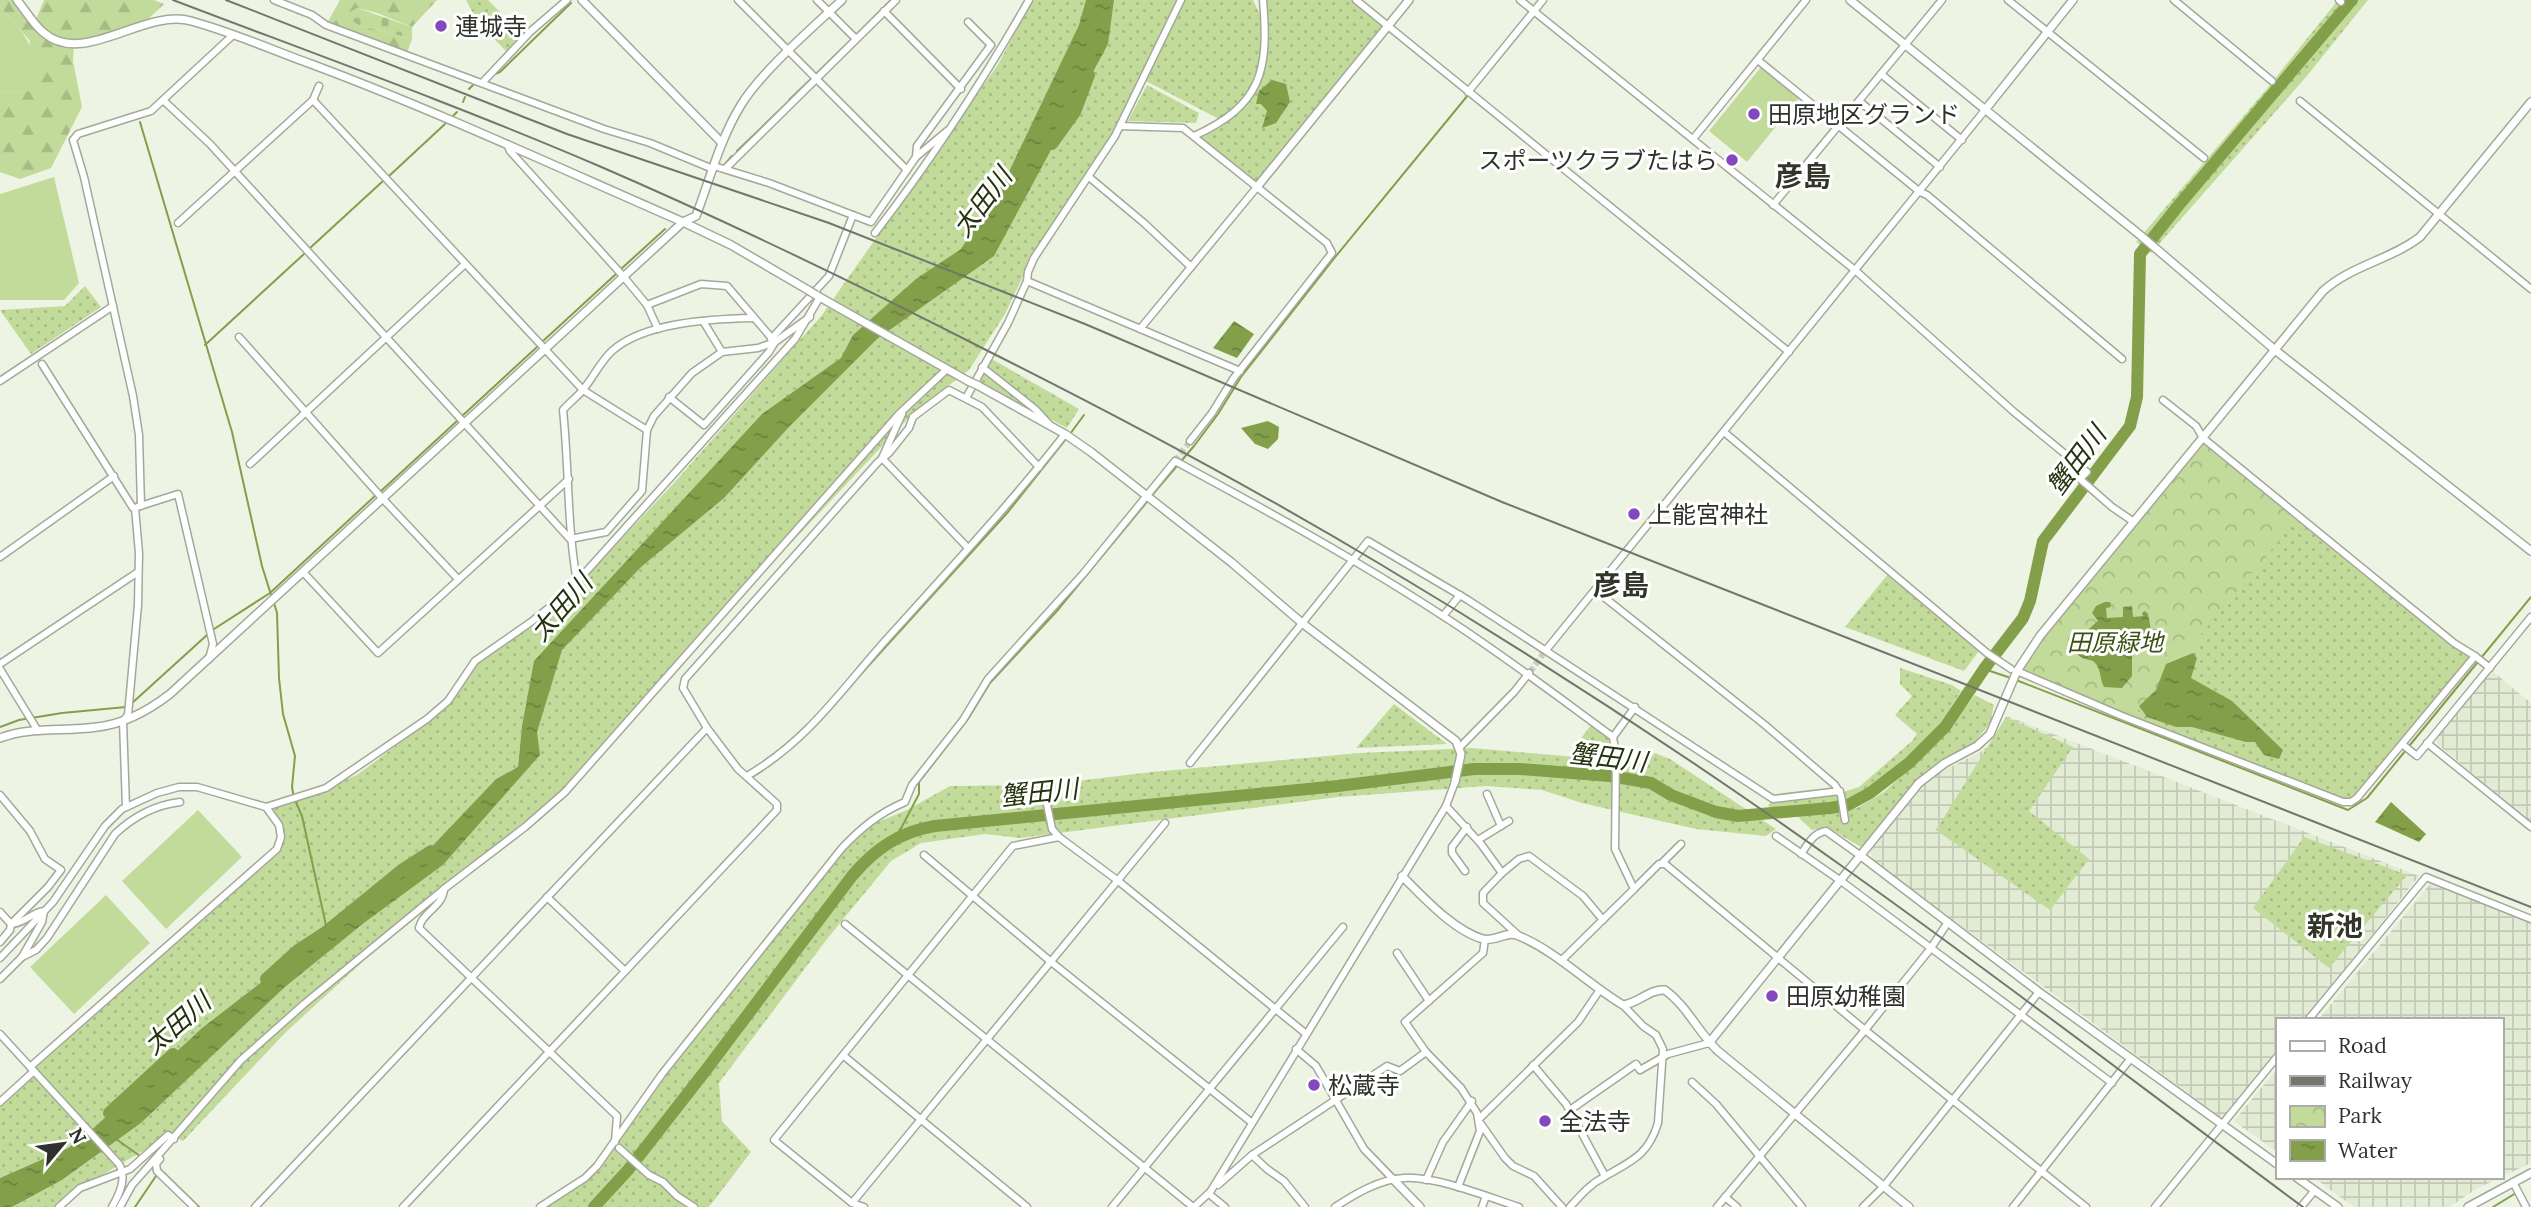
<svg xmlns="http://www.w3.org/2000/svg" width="2531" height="1207" viewBox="0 0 2531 1207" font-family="Lora,'Noto Sans JP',serif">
<defs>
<pattern id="industrial-grid" width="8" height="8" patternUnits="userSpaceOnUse" patternTransform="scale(1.75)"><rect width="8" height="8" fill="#e2ebd4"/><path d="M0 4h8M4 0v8" fill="none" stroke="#c2cab6"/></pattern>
<pattern id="grass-dots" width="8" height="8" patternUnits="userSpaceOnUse" patternTransform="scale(1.75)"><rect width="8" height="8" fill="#c2db9a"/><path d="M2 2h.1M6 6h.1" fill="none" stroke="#a7bc85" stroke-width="1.8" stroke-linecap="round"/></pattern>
<pattern id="forest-firs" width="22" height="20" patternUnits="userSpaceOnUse" patternTransform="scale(1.75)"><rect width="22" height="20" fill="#c2db9a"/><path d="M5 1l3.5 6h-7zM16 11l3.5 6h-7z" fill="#a7bc85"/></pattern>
<pattern id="cemetery-stones" width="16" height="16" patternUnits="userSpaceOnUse" patternTransform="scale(1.75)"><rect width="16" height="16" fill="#c2db9a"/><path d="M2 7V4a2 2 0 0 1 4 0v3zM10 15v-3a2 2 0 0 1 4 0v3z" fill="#a7bc85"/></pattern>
<pattern id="park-crowns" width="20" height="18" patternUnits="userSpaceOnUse" patternTransform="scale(1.75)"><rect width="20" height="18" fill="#c2db9a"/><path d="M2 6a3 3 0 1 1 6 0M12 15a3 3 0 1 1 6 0" fill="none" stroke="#a7bc85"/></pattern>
<pattern id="water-ripples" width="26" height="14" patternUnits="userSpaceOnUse" patternTransform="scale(1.75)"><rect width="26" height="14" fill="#839f4a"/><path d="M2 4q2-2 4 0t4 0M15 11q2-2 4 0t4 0" fill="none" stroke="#6c823e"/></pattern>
</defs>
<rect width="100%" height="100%" fill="#eef4e4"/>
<g fill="url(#industrial-grid)">
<polygon points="2491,670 2531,703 2531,822 2437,744 2437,736"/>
<polygon points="2007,716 2419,876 2304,1020 2277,1020 2277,1053 2226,1116 2222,1118 1872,860 1870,851 1925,784 1941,772 1982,751 1993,741"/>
<polygon points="2431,883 2531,923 2531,1163 2478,1188 2449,1207 2354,1207 2313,1177 2501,1177 2501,1020 2318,1020"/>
<polygon points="2277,1069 2277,1152 2234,1121"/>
</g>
<g fill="url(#grass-dots)">
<polygon points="466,0 488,0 522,34 506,51 479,24"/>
<polygon points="1032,0 1178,0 1162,39 1183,0 1253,0 1266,27 1266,0 1352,0 1383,26 1257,182 1197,138 1221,120 1142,79 1105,153 1036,249 1005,314 969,370 914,412 688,653 541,813 432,898 286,1032 183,1141 170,1135 80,1188 57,1207 12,1207 62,1180 141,1123 285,987 364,923 443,865 540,755 522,727 518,767 496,779 419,860 202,1028 86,1135 68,1148 0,1178 0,1100 90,1013 281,845 273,805 316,792 357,775 449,706 475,661 547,618 674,483 822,315 999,63"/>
<polygon points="2338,0 2368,0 2306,77 2151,253 2136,242 2265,91"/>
<polygon points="1147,85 1199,113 1196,123 1128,121"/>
<polygon points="85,286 101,307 31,354 0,310 65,306"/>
<polygon points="990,358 1079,409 1067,428 977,381"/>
<polygon points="2203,438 2471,654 2357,798 2348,802 2017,671"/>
<polygon points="1888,574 1979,651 1964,671 1845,627"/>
<polygon points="1900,668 1952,685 1961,691 1933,735 1882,781 1857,797 1842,802 1808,807 1774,809 1768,806 1771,801 1837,794 1859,787 1912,741 1917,734 1895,715 1912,696 1900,684"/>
<polygon points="1975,695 1994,705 1990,724 1966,752 1923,780 1866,850 1827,827 1812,830 1797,816 1857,808 1884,792 1931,749"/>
<polygon points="1394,704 1447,744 1356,748"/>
<polygon points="2006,717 2073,747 2029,811 2089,859 2050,910 1936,830"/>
<polygon points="1591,725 1609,739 1609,751 1573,749"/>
<polygon points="1472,748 1644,763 1655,753 1670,759 1776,829 1766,836 1696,829 1582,803 1542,790 1486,786 1338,797 1020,838 985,834 921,843 891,861 827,939 719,1083 722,1121 751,1152 709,1207 538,1207 585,1178 837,859 868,826 907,810 950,786 1043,785 1152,772 1359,753"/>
<polygon points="2304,837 2407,875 2329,968 2253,908"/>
</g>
<g fill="url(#forest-firs)">
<polygon points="0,0 17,0 35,22 44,0 154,0 164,4 142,25 74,45 73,61 82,107 51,168 20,179 0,172 0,93 29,91 30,41 0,7"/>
<polygon points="340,0 437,0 412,27 377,13 357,8 359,25 412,39 406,56 326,25"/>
</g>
<polygon fill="url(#cemetery-stones)" points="357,8 412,27 412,39 359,25 343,16"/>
<polygon fill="url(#park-crowns)" points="2203,438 2299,516 2133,717 2122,716 2017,671 2027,653"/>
<g fill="#c2db9a">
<path d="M0 7C25 36 44 50 29 91L0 93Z"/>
<polygon points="1761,67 1799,98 1747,162 1709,131"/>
<polygon points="54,177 79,283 64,300 0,300 0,194"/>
<polygon points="198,810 242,857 166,929 122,881"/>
<polygon points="106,895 150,943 74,1014 30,967"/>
</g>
<g fill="url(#water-ripples)">
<polygon points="1086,0 1114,0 1108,44 994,256 877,339 788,428 724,498 641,567 562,650 537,732 540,755 443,865 364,923 285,987 141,1123 62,1180 12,1207 0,1207 0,1178 68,1148 86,1135 202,1028 419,860 496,779 518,767 522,726 534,661 762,414 841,358 853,335 916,279 961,249 1006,178 1079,25"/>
<polygon points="1272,80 1286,84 1290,102 1276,123 1262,128 1267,111 1261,104 1256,104 1259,91"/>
<polygon points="1234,321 1254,334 1237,358 1213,348"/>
<polygon points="1268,421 1279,427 1278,439 1268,449 1255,444 1241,428"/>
<path d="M2105 602H2110L2111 607 2106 608 2107 618 2123 617V607L2132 606 2133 617 2143 616 2142 613 2145 611 2148 614 2151 630 2159 629 2160 637 2148 639 2136 644 2132 655V676L2122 688 2104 687C2100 680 2101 670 2096 664 2092 659 2091 661 2086 659 2071 655 2074 642 2076 630L2083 634 2098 621 2092 613 2096 606Z"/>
<polygon points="2193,653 2197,658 2191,678 2232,701 2283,750 2279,759 2264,755 2255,742 2246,742 2192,727 2176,727 2147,717 2139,706 2156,690 2166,664"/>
<polygon points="2391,802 2426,834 2419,842 2375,822"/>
</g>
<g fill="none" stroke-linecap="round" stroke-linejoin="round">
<g stroke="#839f4a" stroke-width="2">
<polyline points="855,36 891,0"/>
<polyline points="495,74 500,72 571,3"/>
<polyline points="816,74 852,39"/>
<polyline points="469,89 474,84"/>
<polyline points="789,100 812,78"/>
<polyline points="463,102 465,97"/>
<polyline points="453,116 457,112"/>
<polyline points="140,122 232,432 262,566 272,598"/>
<polyline points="737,151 788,102"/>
<polyline points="725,164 732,156"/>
<polyline points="389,176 445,124"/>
<polyline points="310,248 383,181"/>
<polyline points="621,269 665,229"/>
<polyline points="543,341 616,274"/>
<polyline points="205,345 304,254"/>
<polyline points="461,417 537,347"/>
<polyline points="1070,434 1084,415"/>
<polyline points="381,491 457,421"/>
<polyline points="1153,494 1194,446 1218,414 1241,377 1336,256 1468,95"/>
<polyline points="274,603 277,613 279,678 283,714 295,756 292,787 294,798 302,816 327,930"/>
<polyline points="211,631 270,593 376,495"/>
<polyline points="2481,658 2531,597"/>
<polyline points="1984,669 2011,678"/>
<polyline points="861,674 1008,512 1066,439"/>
<polyline points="2016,680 2348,810 2367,798 2406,750"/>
<polyline points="131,704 207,635"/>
<polyline points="0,727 19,720 62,713 126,707"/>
<polyline points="2410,745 2477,663"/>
<path d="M752 777C788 755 816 727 843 694"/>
<polyline points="896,838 919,794 919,782 968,719 990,683 1056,612 1146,503"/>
<polyline points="116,1139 140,1156"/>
<polyline points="160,1169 199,1207"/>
<polyline points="135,1207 158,1173"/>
<polyline points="2493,1207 2516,1193"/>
</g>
<g stroke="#839f4a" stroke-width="12">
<polyline points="1052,144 1075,112 1089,75"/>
<polyline points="266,979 298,950 327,931 403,869 431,851"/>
<polyline points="109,1113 173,1054"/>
<path d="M594 1207 628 1170 706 1070 852 876C875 849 899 832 935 826L1338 786 1474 769H1520L1610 776 1651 783 1671 795 1716 812 1738 816 1830 808 1848 805 1870 793 1909 763 1945 727 1984 669 2023 618 2030 601 2043 541 2130 426 2137 397 2140 254 2178 206 2352 0"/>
</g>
<g stroke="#c8cdbf" stroke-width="6" stroke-dasharray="6 3" stroke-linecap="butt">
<polyline points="1175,461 1190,441"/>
<polyline points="1530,672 1546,650"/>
</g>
<g stroke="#a3a99a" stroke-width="9">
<g id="minor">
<polyline points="274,0 312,15 326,25 604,129 650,143 713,169"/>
<polyline points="738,0 907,170"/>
<polyline points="817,0 856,39"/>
<polyline points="1356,0 1789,352"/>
<polyline points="1520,0 1856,271 2014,412 2087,472 2080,479 2112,507 2134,522"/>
<polyline points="2008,0 2204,158"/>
<polyline points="2174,0 2272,81"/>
<polyline points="2339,0 2341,2"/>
<polyline points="884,11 961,89"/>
<polyline points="1759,61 1920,192 1927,195 2122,359"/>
<polyline points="1881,74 1962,140"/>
<polyline points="482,83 531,31 567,0"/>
<polyline points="1468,92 1543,0"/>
<polyline points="163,100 210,144 570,539 606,532 642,491 647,430 654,416 692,373 722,352 758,348 775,342 810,317"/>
<polyline points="313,100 583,390 647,430"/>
<polyline points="1859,101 1940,167"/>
<polyline points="2300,101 2531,289"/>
<polyline points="1120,126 1183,128 1327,243 1332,253 1233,379 1212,413 1190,441"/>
<path d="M1194 136C1262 105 1269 71 1263 0"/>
<polyline points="1693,139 1806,0"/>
<polyline points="507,144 510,151 623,276 647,305 658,329"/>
<polyline points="916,157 947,131"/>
<polyline points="714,166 769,183 871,222 916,157 917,146 991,45 968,22"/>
<polyline points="725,169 896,0"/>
<polyline points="1089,177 1144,223 1191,267"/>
<polyline points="1773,205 1942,0"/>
<polyline points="178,223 313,100 319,86"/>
<path d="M875 233C932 159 983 81 1029 0"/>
<polyline points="1027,281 1240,371"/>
<polyline points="647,305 701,284 727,286 775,342 769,352 704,425 669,397"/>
<polyline points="703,321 722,352"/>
<polyline points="1140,329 1257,187"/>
<polyline points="239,337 382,498 458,579"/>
<polyline points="771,339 829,276 853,215"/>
<polyline points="42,364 133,508 135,508 139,553 138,605 128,715 123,721 126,807"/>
<polyline points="982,367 1035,409 1049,424"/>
<polyline points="0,381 113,306"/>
<polyline points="966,398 1008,323 1027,281 1028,272 1034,258 1115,136 1181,0"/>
<polyline points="902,414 882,458 968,548"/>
<polyline points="1724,432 1987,653 2011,669"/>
<polyline points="250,464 465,264"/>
<polyline points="141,506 139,435 133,396 84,177 73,140 78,134 151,111 233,35"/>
<polyline points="137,507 178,494 213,644 209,659"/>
<polyline points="0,557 114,476"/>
<polyline points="303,572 378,653 569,479"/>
<path d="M577 582C567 525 569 467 563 410 569 403 577 397 582 391 593 378 600 362 612 351 644 322 712 319 753 318"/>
<polyline points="1595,590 1765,725 1835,785 1841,795 1845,820"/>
<polyline points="1443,616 1460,595"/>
<polyline points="1546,650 1985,110"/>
<polyline points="2475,656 2490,668"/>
<polyline points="0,664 138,572"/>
<polyline points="0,669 38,731"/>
<polyline points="2017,671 2122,716 2343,802 2351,802 2357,798 2475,656 2454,643 2203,438 2196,426 2163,400"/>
<polyline points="1613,737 1635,707"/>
<polyline points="2427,743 2531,827"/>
<polyline points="2402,744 2417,756 2531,617"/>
<polyline points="1460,747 1514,692 1529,673"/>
<polyline points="1190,763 1368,541 1468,600 1773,799 1840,791"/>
<path d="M747 776C812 738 844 685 894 631 952 567 1011 503 1065 434"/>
<polyline points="1043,785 1052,829 1059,837 1117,880 1305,1033"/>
<polyline points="1487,794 1501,826"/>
<polyline points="0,795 30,831 45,859 61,870 48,887 11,924 10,930 0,942"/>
<polyline points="1446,806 1481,844 1502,873 1483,893 1483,903 1518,935"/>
<polyline points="266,807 326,788 427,719 448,701 475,661 531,622 566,594 795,339 820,297"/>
<polyline points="1776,836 1841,881 2112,1083"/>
<polyline points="1478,840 1509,821"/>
<path d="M1801 854C1808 844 1813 833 1826 831L1861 856"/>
<polyline points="924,855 1050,961 1251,1122"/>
<polyline points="1662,863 1681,844"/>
<polyline points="1465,871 1452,853 1452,847 1467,827"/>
<polyline points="1502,873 1519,859 1529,856 1583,896 1603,920"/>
<path d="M444 889C443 907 422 912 419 928L617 1116 615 1142"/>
<polyline points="1634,889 1659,864 1665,864 1865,1030 2086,1207"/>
<polyline points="547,897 625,971"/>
<path d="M0 912 11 924C23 924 31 913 44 911L42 922 22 957 0 979"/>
<polyline points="845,924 1193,1207"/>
<polyline points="1397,953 1429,1001"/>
<path d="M22 957 36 950 47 938 115 834C134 816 155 805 180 802"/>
<polyline points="0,958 53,902 105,826 122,809 157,793 179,787 197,787 266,807 279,825 281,837 277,849 30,1067"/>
<polyline points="2308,1020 2426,877 2531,919"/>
<path d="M0 1034 119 1164C127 1178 120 1193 112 1207"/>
<polyline points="1296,1049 1316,1066 1364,1149 1393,1179"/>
<polyline points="844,1056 1027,1207"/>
<polyline points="1533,1065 1566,1104 1605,1176"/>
<polyline points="1692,1082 1716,1104 1802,1207"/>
<polyline points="0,1102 34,1071"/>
<polyline points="1570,1110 1636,1064 1640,1070 1668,1054 1709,1043"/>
<polyline points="1479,1119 1578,1022 1599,991"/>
<polyline points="1481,1124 1505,1158 1513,1166 1534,1176 1562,1207"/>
<polyline points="619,1148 649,1175 663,1182 677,1196 694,1207"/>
<polyline points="1252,1155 1267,1169 1284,1181 1305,1207"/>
<polyline points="160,1159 156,1164 157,1171 194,1207"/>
<polyline points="1426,1180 1443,1142 1472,1101"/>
<polyline points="2513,1182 2526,1207"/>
<polyline points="1218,1185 1252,1155 1387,1066 1400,1071 1426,1052"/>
<polyline points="1458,1187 1480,1131 1477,1113 1461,1088 1426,1052 1405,1022 1483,953 1485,939"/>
<polyline points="1209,1194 1446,806 1455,782"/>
<polyline points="1209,1194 1225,1207"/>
<polyline points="1725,1197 1737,1207"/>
<polyline points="852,1203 1165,823"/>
<polyline points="59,1207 80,1188 130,1169 168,1135 174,1139"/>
<polyline points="120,1207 132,1185 147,1168 241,1060 304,1004 444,889 525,827 565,792 899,414 947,369"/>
<polyline points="255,1207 707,728 683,688 685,679 878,462 889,453 909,428 913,417 949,390 982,407 1039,467"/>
<polyline points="403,1207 777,810 777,804 738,769 707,728"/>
<path d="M540 1207 585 1178 597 1166 662 1074 842 848C861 828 879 813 905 802L912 785 963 720 988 679 1083 574 1175 461C1266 510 1357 560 1443 616 1502 654 1557 696 1613 737L1616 756 1615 849 1634 889 1561 961"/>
<polyline points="864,1207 852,1203 774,1140 1013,846 1059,837"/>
<polyline points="1112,1207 1343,927"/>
<polyline points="1194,1207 1210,1192"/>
<path d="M1335 1207C1355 1194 1380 1179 1404 1178 1436 1176 1488 1197 1519 1207"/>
<polyline points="1482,1207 1486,1196"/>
<path d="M1570 1207C1580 1196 1590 1184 1604 1177 1631 1161 1648 1156 1658 1123L1663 1049 1656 1035 1643 1026 1623 1005"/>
<polyline points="1717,1207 1865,1030 1931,948 1948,922"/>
<polyline points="1863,1207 1884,1186 2039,992"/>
<polyline points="2013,1207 2131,1058"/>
<polyline points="2155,1207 2277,1057"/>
<polyline points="2301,1207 2315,1190"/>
</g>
</g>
<g stroke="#a3a99a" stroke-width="10">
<g id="tertiary">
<path d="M17 0C26 11 33 24 44 33 84 67 144 8 191 21 232 32 272 50 311 64 437 111 559 168 683 222L731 245 808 290"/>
<polyline points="582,0 722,143"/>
<polyline points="1850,0 2140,235 2275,350 2531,551"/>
<polyline points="1985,110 2073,0"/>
<polyline points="1257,187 1409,0"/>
<polyline points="816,295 968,381"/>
<polyline points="977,385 1065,434 1091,452 1231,562 1302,623 1456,741 1461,754 1455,782"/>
<path d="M0 738C31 726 65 732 97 727 124 724 148 711 170 694L683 222 696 216C710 179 720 139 741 105 762 71 811 29 842 0"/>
<polyline points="1861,856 2039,992 2277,1164"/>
<path d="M1402 876C1423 897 1454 931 1483 939 1496 942 1507 930 1519 936 1557 952 1588 984 1623 1005 1639 1003 1649 989 1665 990 1687 1006 1698 1032 1718 1051L1909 1207"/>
<path d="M1709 1043 1919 783 1945 763 1977 746 1990 734 2017 671 2040 636 2323 291C2352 265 2390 260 2420 237L2531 102"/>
<polyline points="2296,1177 2338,1207"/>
<polyline points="1393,1179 1420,1207"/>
<polyline points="2468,1207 2531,1173"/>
</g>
</g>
<use href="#minor" stroke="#fff" stroke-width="6"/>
<use href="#tertiary" stroke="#fff" stroke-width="7"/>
<g stroke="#72766c" stroke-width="2">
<path d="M173 0C315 54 459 106 599 166 731 223 861 286 990 352 1122 418 1253 488 1380 564 1539 659 1695 761 1846 869 2000 978 2150 1094 2303 1207"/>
<polyline points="226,0 567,134 829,223 1085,324 1502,502 2531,907"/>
</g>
<g stroke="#a3a99a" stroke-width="10" stroke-linecap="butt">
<g id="tertiary-bridge">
<polyline points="808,290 816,295"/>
<polyline points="968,381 977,385"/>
</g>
</g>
<use href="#tertiary-bridge" stroke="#fff" stroke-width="7"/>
</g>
<g fill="#8447bd" stroke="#fff" stroke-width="2.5">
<circle cx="441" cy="26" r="7"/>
<circle cx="1754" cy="114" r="7"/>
<circle cx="1732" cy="160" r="7"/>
<circle cx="1634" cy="514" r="7"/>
<circle cx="1772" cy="996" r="7"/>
<circle cx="1314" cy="1085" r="7"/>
<circle cx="1545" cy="1121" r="7"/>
</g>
<g text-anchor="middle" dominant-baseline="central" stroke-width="6" stroke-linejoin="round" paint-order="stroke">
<g font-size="24" fill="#2f322c" stroke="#fff" text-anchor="start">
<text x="455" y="26">連城寺</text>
<text x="1768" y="114">田原地区グランド</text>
<text x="1718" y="160" text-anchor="end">スポーツクラブたはら</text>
<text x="1648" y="514">上能宮神社</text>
<text x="1786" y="996">田原幼稚園</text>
<text x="1328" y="1085">松蔵寺</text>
<text x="1559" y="1121">全法寺</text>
</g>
<g font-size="24" font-style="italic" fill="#3e5012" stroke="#fff">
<text x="2115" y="642">田原緑地</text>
</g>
<g font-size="26" font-style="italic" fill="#26320d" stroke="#fff">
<text transform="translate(982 202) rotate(-53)">太田川</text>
<text transform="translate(2076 460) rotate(-53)">蟹田川</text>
<text transform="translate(561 607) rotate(-49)">太田川</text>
<text transform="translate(1608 757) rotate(7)">蟹田川</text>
<text transform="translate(1039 792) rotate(-6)">蟹田川</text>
<text transform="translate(177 1023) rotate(-41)">太田川</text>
</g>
<g font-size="28" font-weight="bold" fill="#313629" stroke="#fff">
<text x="1803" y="176">彦島</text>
<text x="1621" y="585">彦島</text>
<text x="2335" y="926">新池</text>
</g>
</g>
<rect x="2276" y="1018" width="228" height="161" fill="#ffffff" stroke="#acadab" stroke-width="2"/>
<rect x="2290" y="1041" width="35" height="10" fill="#ffffff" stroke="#acadab" stroke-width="2"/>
<text x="2338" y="1053" font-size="21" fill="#2f322c">Road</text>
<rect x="2290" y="1076" width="35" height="10" fill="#72766c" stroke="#acadab" stroke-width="2"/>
<text x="2338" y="1088" font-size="21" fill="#2f322c">Railway</text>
<rect x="2290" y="1106" width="35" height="21" fill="url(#park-crowns)" stroke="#acadab" stroke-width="2"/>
<text x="2338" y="1123" font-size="21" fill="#2f322c">Park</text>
<rect x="2290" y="1140" width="35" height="21" fill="url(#water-ripples)" stroke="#acadab" stroke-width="2"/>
<text x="2338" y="1158" font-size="21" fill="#2f322c">Water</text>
<g transform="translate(63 1144) rotate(61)" stroke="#ffffff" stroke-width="5" paint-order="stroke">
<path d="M0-5L12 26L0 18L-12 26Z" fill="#2f322c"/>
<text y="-10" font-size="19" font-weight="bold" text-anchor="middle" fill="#2f322c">N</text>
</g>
</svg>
